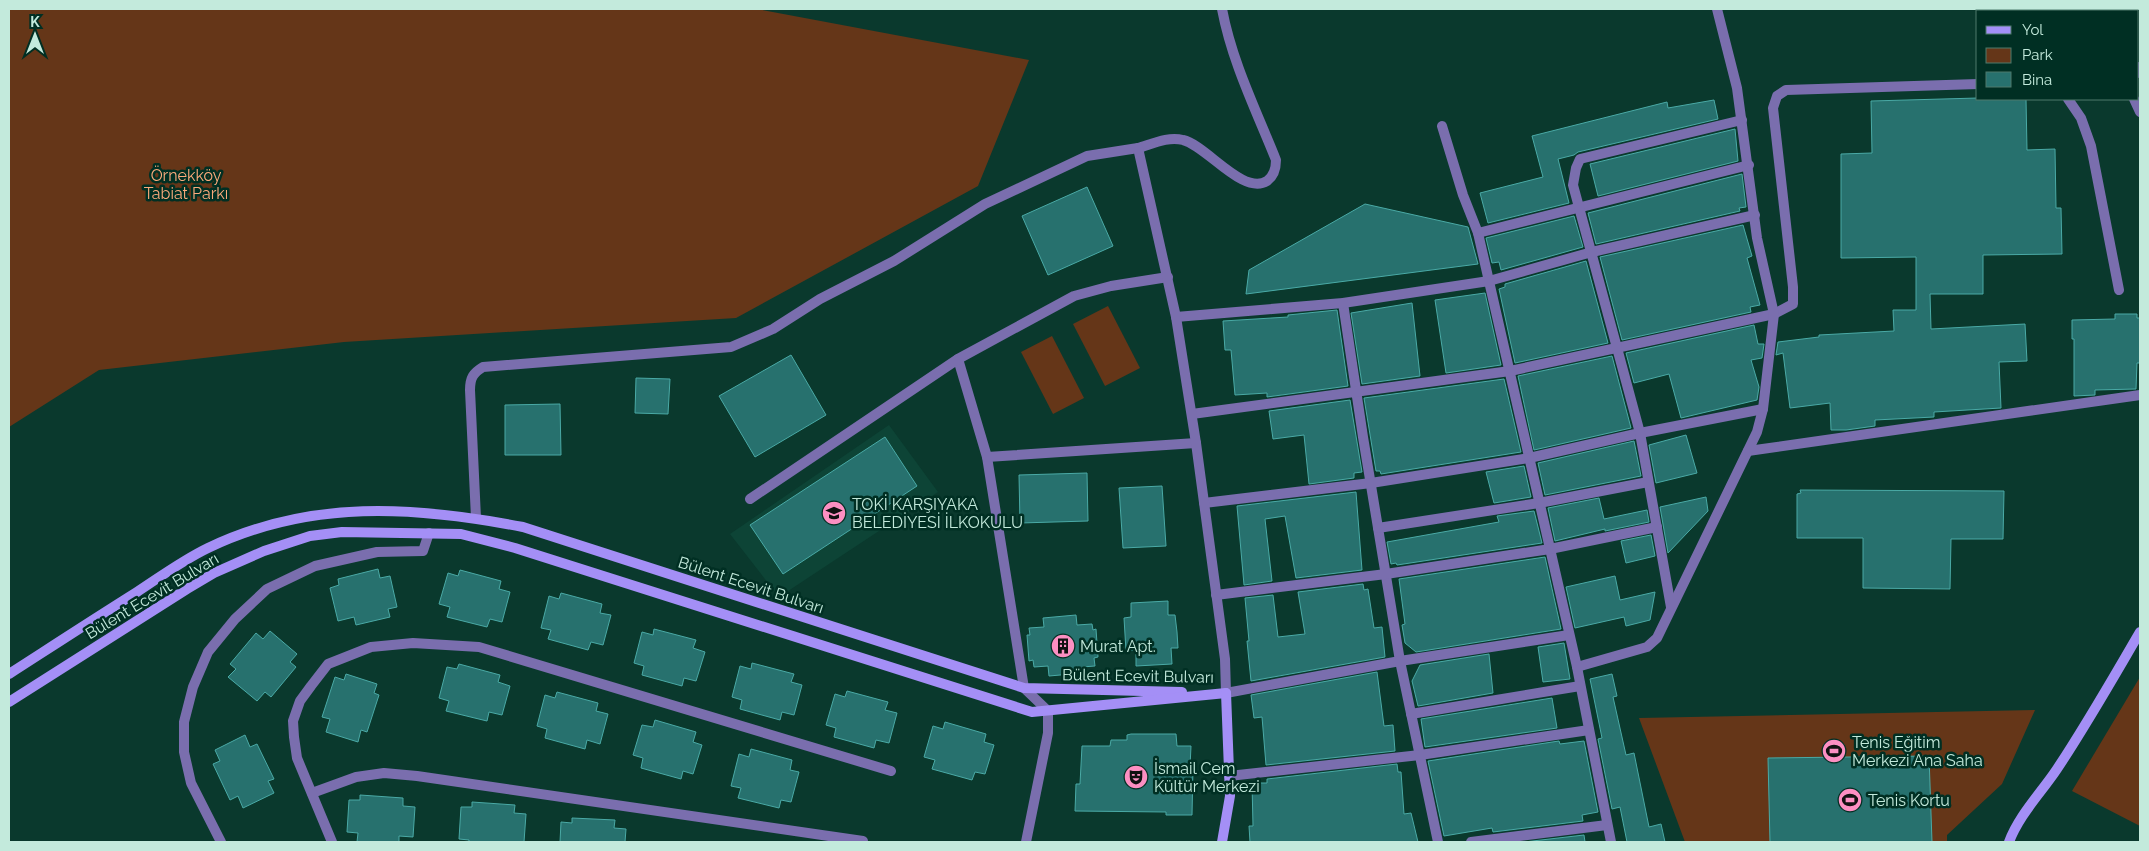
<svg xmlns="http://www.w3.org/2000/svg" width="2149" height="851" viewBox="0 0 2149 851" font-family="Raleway,sans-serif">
<rect width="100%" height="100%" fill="#0a392d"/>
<polygon fill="#0d4436" points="889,425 938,492 779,597 730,534"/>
<g fill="#653618">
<polygon points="9,9 757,9 1029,60 978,186 736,318 344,342 99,370 9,427"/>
<polygon points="1108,306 1140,368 1105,386 1073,324"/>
<polygon points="1052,336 1084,398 1053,414 1021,352"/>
<polygon points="2140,677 2140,826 2072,791"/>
<polygon points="2035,710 2002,784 1947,835 1947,842 1685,842 1639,718"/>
</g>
<g fill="#27716e" stroke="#4aaaa6">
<polygon points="1978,98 2026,99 2027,150 2055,149 2056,208 2061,208 2062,254 1983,255 1983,294 1930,294 1931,329 2025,324 2027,361 1999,362 2001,408 1934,412 1934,417 1875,420 1875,426 1846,430 1831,430 1830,403 1790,408 1783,353 1776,355 1778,342 1819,337 1819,335 1894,331 1893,310 1916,310 1916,257 1841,258 1841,154 1872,153 1871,101"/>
<polygon points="1714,100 1718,119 1578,152 1574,155 1558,159 1569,203 1488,223 1480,193 1543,177 1532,136 1667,102 1668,108"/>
<polygon points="1735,129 1738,161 1598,196 1590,164"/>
<polygon points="1742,174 1746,207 1739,208 1740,211 1596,244 1588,213"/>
<polygon points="1087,187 1113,246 1048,275 1022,216"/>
<polygon points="1365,204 1468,227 1478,264 1246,294 1249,270"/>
<polygon points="1574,216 1583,247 1501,270 1499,262 1492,263 1486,238"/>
<polygon points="1743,225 1752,256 1747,258 1760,305 1750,307 1751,312 1622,340 1600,257"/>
<polygon points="1586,261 1608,343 1515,363 1499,289 1505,287 1505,284"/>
<polygon points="1485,293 1501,365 1446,373 1435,300"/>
<polygon points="1412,303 1420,376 1362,384 1351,313"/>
<polygon points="1337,310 1348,386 1267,397 1267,393 1235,395 1231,350 1225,350 1223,321 1288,317 1288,315"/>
<polygon points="2115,314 2137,314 2137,318 2140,318 2140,363 2137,363 2136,389 2095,390 2095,395 2074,396 2074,339 2072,339 2072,320 2115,319"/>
<polygon points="1754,325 1758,344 1764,344 1762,358 1751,360 1759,387 1757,400 1681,418 1669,374 1634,383 1626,353"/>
<polygon points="791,355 826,415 755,457 719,396"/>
<polygon points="1612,356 1631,428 1534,450 1518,376"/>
<polygon points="636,378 670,379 668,414 635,413"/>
<polygon points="1504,379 1521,452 1381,474 1380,471 1376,471 1364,398"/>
<polygon points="1350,400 1362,472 1354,473 1354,478 1309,484 1304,435 1273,439 1269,411"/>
<polygon points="560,404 561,455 505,455 505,405"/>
<polygon points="1686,435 1697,473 1656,483 1649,445"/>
<polygon points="885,437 917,486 783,574 750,525"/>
<polygon points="1634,441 1641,476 1545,495 1538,463"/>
<polygon points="1524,466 1531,497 1494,503 1486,472"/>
<polygon points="1087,473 1088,521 1020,523 1019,475"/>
<polygon points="1162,486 1166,546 1123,548 1119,488"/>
<polygon points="1800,490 2004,491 2003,539 1951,539 1950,589 1863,588 1863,538 1797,538 1797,494 1801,493"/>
<polygon points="1356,492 1362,570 1296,578 1285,516 1265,519 1272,581 1244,585 1237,506"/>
<polygon points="1706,497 1708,511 1668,553 1660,507"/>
<polygon points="1599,498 1604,519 1647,510 1649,522 1605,531 1605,529 1555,541 1548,508"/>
<polygon points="1534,511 1542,543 1397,565 1396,563 1391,564 1387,542 1499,522 1497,516"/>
<polygon points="1651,535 1655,556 1626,563 1621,541"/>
<polygon points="1545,557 1561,629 1416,652 1405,643 1402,625 1405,624 1399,579"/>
<polygon points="378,569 380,578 390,576 397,607 388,609 390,617 356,625 354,617 338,621 330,588 339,585 338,579"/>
<polygon points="460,570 501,581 499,589 510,592 502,622 490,619 487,627 447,617 450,607 439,604 448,573 458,576"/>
<polygon points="1615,576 1620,600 1655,592 1650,620 1626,626 1624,617 1575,628 1566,587"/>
<polygon points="1363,584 1364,590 1368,589 1374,628 1382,627 1385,657 1251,681 1247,641 1249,641 1245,598 1273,595 1278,637 1305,634 1298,592"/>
<polygon points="561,593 602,604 600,613 611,615 603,645 591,642 588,650 548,639 551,630 541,628 549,596 559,599"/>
<polygon points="1168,601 1168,615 1175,615 1177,632 1178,648 1171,648 1172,664 1136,666 1136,650 1126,651 1124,618 1131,617 1131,603"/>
<polygon points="1076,615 1077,625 1092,624 1093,630 1096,629 1098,657 1094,658 1095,666 1082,667 1083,673 1049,676 1048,666 1034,667 1033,660 1029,661 1027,635 1030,635 1029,628 1044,627 1043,618"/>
<polygon points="654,629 696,640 693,648 705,652 696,681 684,678 682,686 642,675 644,666 634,663 642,632 653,635"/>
<polygon points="270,631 297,654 290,662 296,667 271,697 265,692 257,701 228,677 236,669 230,664 256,633 263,639"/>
<polygon points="1564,643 1570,679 1543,682 1538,647"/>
<polygon points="1489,654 1493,693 1418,706 1412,681 1420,665"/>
<polygon points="752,663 794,674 791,682 802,685 794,715 782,712 780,720 740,709 742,700 732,697 740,666 751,669"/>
<polygon points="459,664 500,675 498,682 510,686 502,715 489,712 487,721 446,711 449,701 439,698 447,667 457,669"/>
<polygon points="1377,672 1384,726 1393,725 1395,751 1266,765 1262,717 1254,718 1251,695"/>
<polygon points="346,674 377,684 374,693 379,695 367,732 361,730 358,742 326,732 330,719 322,717 335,677 344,680"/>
<polygon points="1612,674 1617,696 1613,697 1626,755 1634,753 1649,827 1661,824 1665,842 1627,842 1620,807 1612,809 1598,739 1602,738 1590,679"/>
<polygon points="847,691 888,702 885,710 897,713 889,743 876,740 874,748 834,737 836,728 826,725 835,694 845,697"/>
<polygon points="557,692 598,703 596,711 608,714 600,744 587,740 585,749 545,738 547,729 537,726 545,695 555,698"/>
<polygon points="1552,698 1557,728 1425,747 1421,719"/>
<polygon points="655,720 696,732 693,742 702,745 693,774 683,771 681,779 641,768 643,758 633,755 642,725 653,727"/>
<polygon points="945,722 986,734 984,742 994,745 985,774 975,772 972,780 932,769 935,760 924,757 933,726 943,729"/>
<polygon points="1131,734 1176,734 1177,746 1191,746 1190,767 1193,767 1192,815 1166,815 1166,812 1075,811 1076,784 1080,784 1082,746 1110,746 1111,740 1127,740 1127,735"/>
<polygon points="245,735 250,747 257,744 274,779 268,781 274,793 243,808 238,796 230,800 213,764 220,761 215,750"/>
<polygon points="1559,741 1560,744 1584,741 1598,812 1582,815 1583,821 1493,832 1492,828 1444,836 1428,761"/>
<polygon points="751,749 792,760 790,770 799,772 791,802 781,800 779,808 738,798 741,788 731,786 739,754 749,757"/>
<polygon points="1929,756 1932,842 1770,842 1768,758"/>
<polygon points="1397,764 1398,772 1401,772 1404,814 1411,813 1418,842 1250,842 1249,826 1253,826 1252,783 1267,783 1267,779"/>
<polygon points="360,795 403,798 403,806 415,807 413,837 399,836 399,842 357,842 358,833 347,832 349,800 360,800"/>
<polygon points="472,802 515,805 514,813 526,814 524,842 469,842 469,840 459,839 461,807 472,807"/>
<polygon points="572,818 615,820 614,828 626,829 625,842 560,842 561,822 572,823"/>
<polygon points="1584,835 1585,842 1524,842"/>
</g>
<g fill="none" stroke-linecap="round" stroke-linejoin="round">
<g stroke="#7a6eae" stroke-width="10">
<polyline points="2092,9 2093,11"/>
<polyline points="2114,9 2115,11"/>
<polyline points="2138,67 2140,73"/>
<polyline points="2068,99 2081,118 2091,146 2119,290"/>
<polyline points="2134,99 2140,112"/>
<polyline points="1442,126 1463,195 1478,233 1577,667 1611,842"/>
<path d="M1138 148C1152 144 1168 136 1183 140 1206 145 1243 196 1267 181 1274 176 1276 168 1276 160 1256 110 1232 62 1222 9"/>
<polyline points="1478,233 1749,165"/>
<polyline points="1343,303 1363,437 1400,661 1438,842"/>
<polyline points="1176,317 1343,303 1489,281 1592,252 1755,215"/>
<polyline points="958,359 987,457 1024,688 1048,711 1048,733 1026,842"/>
<polyline points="1192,414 1510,371 1774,314 1793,304 1793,287 1773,108 1777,96 1786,90 1978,84"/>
<polyline points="1748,451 2140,395"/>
<polyline points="987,457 1196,443"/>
<polyline points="750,499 958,359 1074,296 1111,286 1168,277"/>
<polyline points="1204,503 1371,483 1529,458 1640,433 1763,409"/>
<path d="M476 518 470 390C470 378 473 373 483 367L731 347 773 329 820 299 894 261 985 204 1087 156 1138 148 1176 317 1196 443 1225 659 1226 693 1400 661 1569 635"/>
<polyline points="1378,528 1539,503 1648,482"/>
<polyline points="1216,595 1386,574 1550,549 1657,527"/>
<polyline points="1671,607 1640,433 1573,185 1576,168 1580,159 1742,120"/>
<polyline points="1577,667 1647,647 1657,638 1757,432 1763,409 1774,314 1757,238 1737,88 1717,9"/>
<polyline points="1411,714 1580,686"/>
<polyline points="1229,776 1420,755 1589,730"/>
<polyline points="312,793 356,777 384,773 417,776 863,841"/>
<polyline points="221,842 191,783 184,752 184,722 193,687 208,652 235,619 267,589 315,566 377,552 423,551 429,533"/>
<polyline points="332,842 297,758 294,737 293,721 300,701 311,686 328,664 371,647 413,643 479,647 891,771"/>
<polyline points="1471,842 1607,825"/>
</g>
<g stroke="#a48ff6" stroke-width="10">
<path d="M9 674C51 647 94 619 137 592 160 577 183 560 208 548 310 499 414 506 523 527L1024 688 1182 692"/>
<polyline points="9,702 187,589 214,573 264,551 310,536 342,532 461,534 515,548 1032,712 1226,693"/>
<polyline points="1222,842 1230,796 1226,693"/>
<path d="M2009 842C2019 815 2041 793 2057 769 2087 724 2113 678 2140 632"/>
</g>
</g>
<defs>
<g id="school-disc" transform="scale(1.25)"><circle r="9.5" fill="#fc8fc2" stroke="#002f23"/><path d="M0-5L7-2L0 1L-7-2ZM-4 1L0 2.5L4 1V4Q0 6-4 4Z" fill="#111"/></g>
<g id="building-disc" transform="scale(1.25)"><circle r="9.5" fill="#fc8fc2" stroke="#002f23"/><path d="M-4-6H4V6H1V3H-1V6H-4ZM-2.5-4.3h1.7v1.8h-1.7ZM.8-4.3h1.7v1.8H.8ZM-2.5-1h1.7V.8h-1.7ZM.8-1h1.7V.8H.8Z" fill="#111"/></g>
<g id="stadium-disc" transform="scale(1.25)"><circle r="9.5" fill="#fc8fc2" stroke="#002f23"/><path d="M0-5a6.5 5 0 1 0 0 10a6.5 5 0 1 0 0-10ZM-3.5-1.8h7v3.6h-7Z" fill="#111"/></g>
<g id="theatre-disc" transform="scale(1.25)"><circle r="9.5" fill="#fc8fc2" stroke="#002f23"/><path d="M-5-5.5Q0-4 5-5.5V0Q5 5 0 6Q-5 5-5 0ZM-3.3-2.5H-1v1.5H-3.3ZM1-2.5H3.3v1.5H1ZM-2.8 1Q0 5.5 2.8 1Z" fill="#111"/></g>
</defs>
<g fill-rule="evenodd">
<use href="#school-disc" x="834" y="513"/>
<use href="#building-disc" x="1063" y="646"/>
<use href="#stadium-disc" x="1834" y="751"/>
<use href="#theatre-disc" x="1136" y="777"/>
<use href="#stadium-disc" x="1850" y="800"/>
</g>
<g text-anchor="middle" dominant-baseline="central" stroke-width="5" stroke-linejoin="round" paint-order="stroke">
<g font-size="16" fill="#fbab7c" stroke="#002f23">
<text x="186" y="175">Örnekköy<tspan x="186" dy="18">Tabiat Parkı</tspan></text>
</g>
<g font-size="16" fill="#c3eadc" stroke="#002f23" text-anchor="start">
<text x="852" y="504">TOKİ KARŞIYAKA<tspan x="852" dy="18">BELEDİYESİ İLKOKULU</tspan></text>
<text x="1080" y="646">Murat Apt.</text>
<text x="1852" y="742">Tenis Eğitim<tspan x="1852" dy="18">Merkezi Ana Saha</tspan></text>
<text x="1154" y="768">İsmail Cem<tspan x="1154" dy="18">Kültür Merkezi</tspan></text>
<text x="1868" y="800">Tenis Kortu</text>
</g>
<g font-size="16" fill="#c3eadc" stroke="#002f23">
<text transform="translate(751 585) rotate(18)">Bülent Ecevit Bulvarı</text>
<text transform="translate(152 596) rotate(-31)">Bülent Ecevit Bulvarı</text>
<text transform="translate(1138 676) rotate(1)">Bülent Ecevit Bulvarı</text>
</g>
</g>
<rect width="2149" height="851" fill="none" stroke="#c3eadc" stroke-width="20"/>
<rect x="1976" y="10" width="162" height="90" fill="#002f23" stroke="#4e7a6d"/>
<rect x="1986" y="26" width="25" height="8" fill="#a48ff6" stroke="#4e7a6d"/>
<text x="2022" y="35" font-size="15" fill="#c3eadc">Yol</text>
<rect x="1986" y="48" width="25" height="15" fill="#653618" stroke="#4e7a6d"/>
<text x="2022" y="60" font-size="15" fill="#c3eadc">Park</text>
<rect x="1986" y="72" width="25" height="15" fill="#27716e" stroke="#4e7a6d"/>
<text x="2022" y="85" font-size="15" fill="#c3eadc">Bina</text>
<g transform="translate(35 35)" stroke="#002f23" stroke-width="4" paint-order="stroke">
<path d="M0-4L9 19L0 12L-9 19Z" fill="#c3eadc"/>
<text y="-8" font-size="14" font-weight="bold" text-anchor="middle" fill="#c3eadc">K</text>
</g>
</svg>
